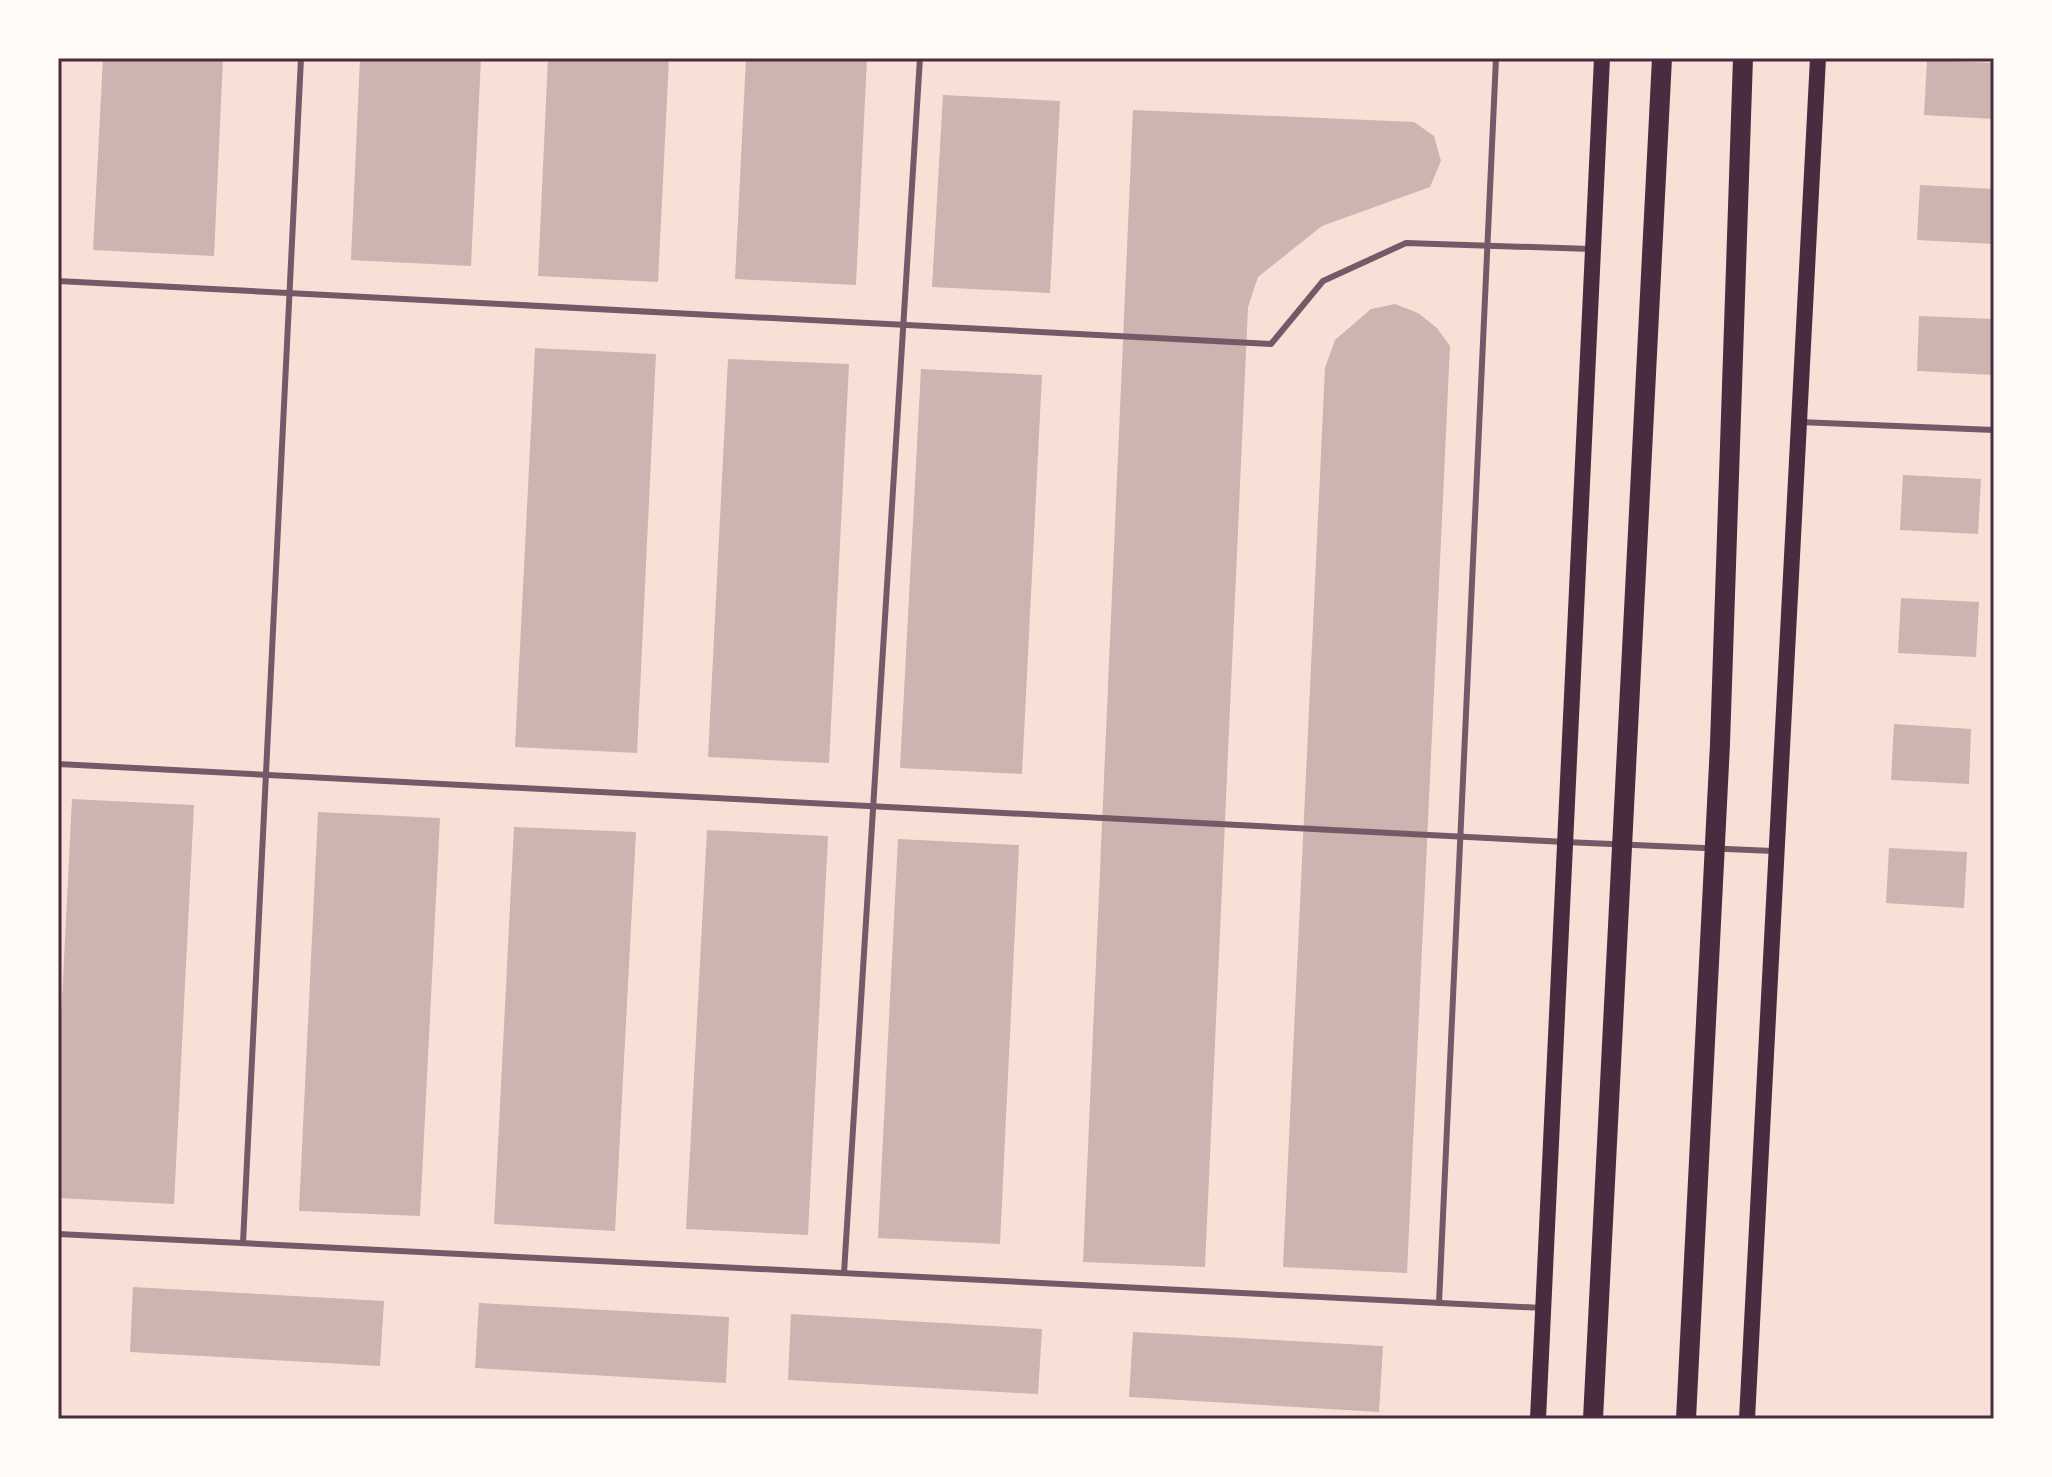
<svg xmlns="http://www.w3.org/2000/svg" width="2052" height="1477" viewBox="0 0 2052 1477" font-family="'Exo 2',sans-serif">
<rect width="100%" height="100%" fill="#f7e1d7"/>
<g fill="#ccb4b1">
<polygon points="103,58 223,58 214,256 93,250"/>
<polygon points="360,58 481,58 471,266 351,260"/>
<polygon points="548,58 669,58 658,282 538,276"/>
<polygon points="746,58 867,58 856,285 735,279"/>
<polygon points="1927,60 1994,63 1994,119 1924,115"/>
<polygon points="943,95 1060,101 1050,293 932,287"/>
<polygon points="1133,110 1414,122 1434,136 1441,161 1430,187 1322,226 1258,277 1248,307 1205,1267 1083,1262"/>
<polygon points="1920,185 1994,189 1994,244 1917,240"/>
<polygon points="1395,304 1418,313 1437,328 1450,346 1407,1273 1283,1267 1325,368 1335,340 1371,309"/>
<polygon points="1919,316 1994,319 1994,375 1917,371"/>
<polygon points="535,348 656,354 637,753 515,747"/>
<polygon points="728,359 849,364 829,763 708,757"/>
<polygon points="921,369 1042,375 1022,774 900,768"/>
<polygon points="1903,475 1981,479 1978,534 1900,530"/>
<polygon points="1901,598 1979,602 1976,657 1898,653"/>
<polygon points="1894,724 1971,729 1969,784 1891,780"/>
<polygon points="72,799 194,805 174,1204 58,1198 58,1079"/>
<polygon points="318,812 440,818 420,1216 299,1211"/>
<polygon points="514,827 636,832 615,1231 494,1224"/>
<polygon points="707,830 828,836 808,1235 686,1229"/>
<polygon points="898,839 1019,845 1000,1244 878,1238"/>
<polygon points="1889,848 1967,852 1964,908 1886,903"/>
<polygon points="133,1287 384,1301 380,1366 130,1352"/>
<polygon points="479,1303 729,1317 726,1383 475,1368"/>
<polygon points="791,1314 1042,1329 1038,1394 788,1380"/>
<polygon points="1133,1332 1383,1346 1379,1412 1129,1397"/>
</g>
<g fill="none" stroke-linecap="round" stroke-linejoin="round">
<g stroke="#755966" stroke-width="6">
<polyline points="58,281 1271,344 1323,281 1406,243 1591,249"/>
<polyline points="1799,422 1994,430"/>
<polyline points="58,764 1565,842 1773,851"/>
<polyline points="58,1234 1543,1308"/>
<polyline points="243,1243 301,58"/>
<polyline points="844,1273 920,58"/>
<polyline points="1439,1303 1496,58"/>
</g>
<g stroke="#4a2c40" stroke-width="16">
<polyline points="1538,1419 1602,58"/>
<polyline points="1747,1419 1818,58"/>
</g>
<g stroke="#4a2c40" stroke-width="20">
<polyline points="1593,1419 1662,58"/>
<polyline points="1686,1419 1720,744 1743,58"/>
</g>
</g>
<rect width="2052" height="1477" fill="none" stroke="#fffaf5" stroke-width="120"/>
<rect x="60" y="60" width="1932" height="1357" fill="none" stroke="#4a2c40" stroke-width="3"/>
</svg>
